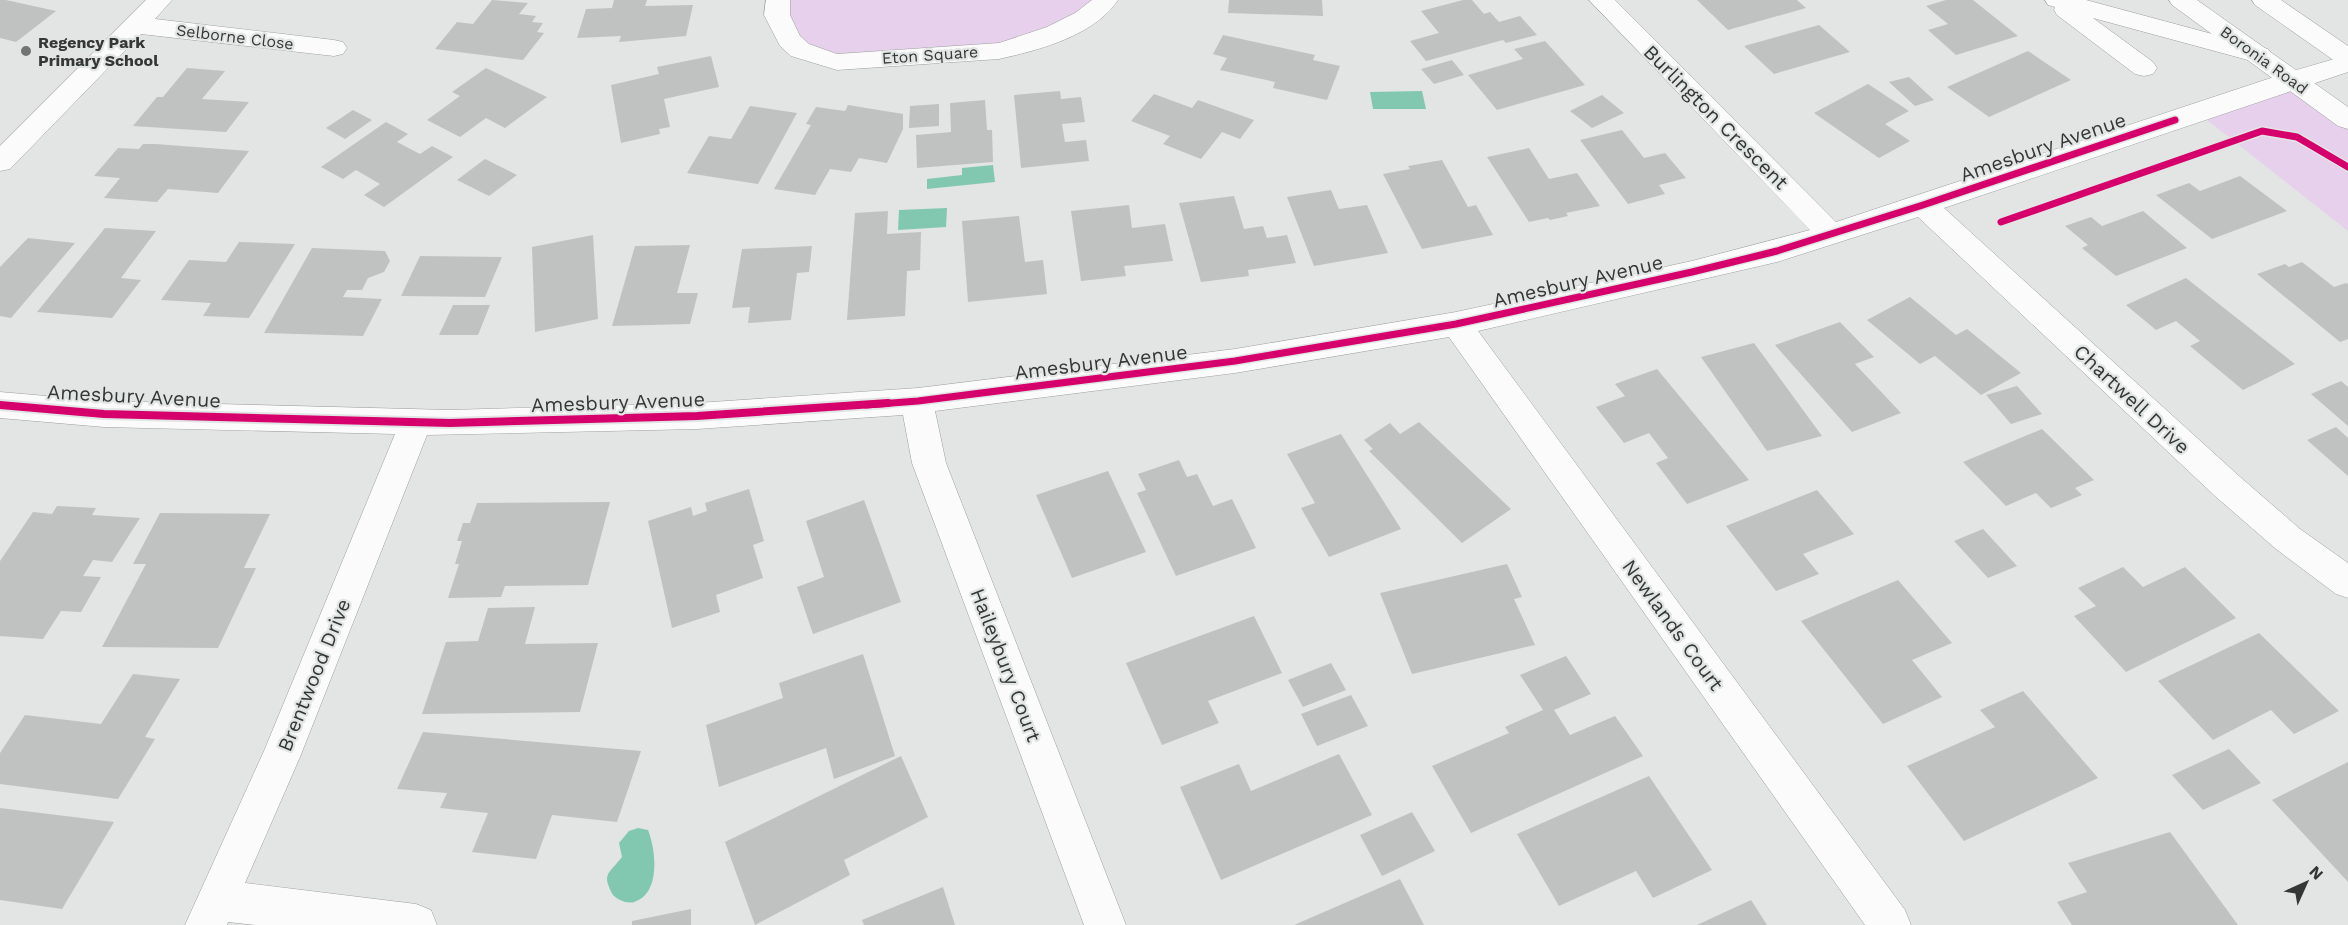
<svg xmlns="http://www.w3.org/2000/svg" width="2348" height="925" viewBox="0 0 2348 925" font-family="'Work Sans',sans-serif">
<rect width="100%" height="100%" fill="#e2e5e4"/>
<g fill="#e6d0ec">
<polygon points="778,0 1106,0 1033,42 837,62 801,50"/>
<polygon points="2292,80 2348,120 2348,231 2197,112"/>
</g>
<g fill="#82c8b1">
<polygon points="1422,91 1426,109 1373,109 1370,92"/>
<polygon points="993,165 995,182 927,189 927,179 962,175 962,168"/>
<polygon points="947,208 946,227 898,230 899,210"/>
<path d="M638 828 648 830C656 850 661 894 634 902 627 904 618 900 613 895 601 873 609 874 622 857L619 843 629 831Z"/>
</g>
<g fill="#c0c2c2">
<polygon points="0,0 6,0 56,11 16,42 0,38"/>
<polygon points="492,0 528,3 519,14 536,16 532,22 543,23 537,32 544,33 523,60 435,49 457,22 473,24"/>
<polygon points="614,0 647,0 645,6 693,5 686,36 619,42 621,36 577,38 586,9 612,8"/>
<polygon points="1229,0 1322,0 1323,16 1228,13"/>
<polygon points="1463,0 1472,0 1484,14 1490,12 1499,22 1520,16 1537,35 1506,43 1503,40 1426,61 1410,41 1439,33 1421,11"/>
<polygon points="1697,0 1797,0 1806,8 1728,30"/>
<polygon points="1946,0 1973,0 2018,36 1956,55 1928,30 1948,24 1926,6"/>
<polygon points="1819,25 1850,52 1774,74 1744,46"/>
<polygon points="1223,35 1315,55 1313,60 1340,66 1327,100 1273,88 1275,82 1220,70 1227,58 1213,54"/>
<polygon points="1545,41 1585,85 1497,110 1468,75 1523,59 1514,49"/>
<polygon points="2028,51 2071,80 1989,117 1947,87"/>
<polygon points="711,56 719,87 664,99 670,127 659,129 660,134 621,143 611,85 659,74 657,67"/>
<polygon points="1452,60 1464,75 1434,84 1421,69"/>
<polygon points="187,68 225,71 202,99 249,102 226,132 133,126 157,97 163,97"/>
<polygon points="486,68 547,97 505,128 486,118 460,137 427,120 460,96 452,92"/>
<polygon points="1909,77 1934,100 1915,106 1889,82"/>
<polygon points="1868,84 1909,111 1885,124 1910,141 1879,158 1814,113"/>
<polygon points="1060,91 1061,99 1081,97 1085,122 1062,124 1065,142 1086,140 1089,161 1021,168 1014,95"/>
<polygon points="1154,94 1192,108 1198,100 1254,120 1240,139 1222,132 1201,159 1163,144 1170,136 1131,121"/>
<polygon points="1602,95 1624,113 1592,128 1570,111"/>
<polygon points="985,100 987,130 992,130 993,162 917,168 916,135 951,132 950,103"/>
<polygon points="939,104 939,126 909,128 910,106"/>
<polygon points="848,105 903,114 903,129 887,163 859,158 851,172 830,169 815,195 774,189 811,125 806,124 816,107 845,111"/>
<polygon points="750,106 797,113 758,184 687,173 709,136 731,139"/>
<polygon points="353,110 372,120 345,139 326,128"/>
<polygon points="386,122 408,134 397,142 420,154 432,146 453,157 384,207 364,195 380,184 356,170 343,179 321,167"/>
<polygon points="1622,130 1644,158 1665,153 1686,178 1659,185 1665,194 1628,204 1580,140"/>
<polygon points="143,144 155,144 249,151 218,193 168,189 157,202 104,198 120,178 94,176 118,148 139,149"/>
<polygon points="1529,148 1549,179 1577,173 1600,206 1566,213 1568,216 1550,220 1548,218 1529,222 1487,157"/>
<polygon points="485,159 517,175 489,196 457,180"/>
<polygon points="1442,160 1468,207 1476,205 1493,235 1422,249 1383,174 1410,169 1408,166"/>
<polygon points="2240,176 2287,211 2212,239 2156,195 2189,183 2200,191"/>
<polygon points="1331,190 1339,209 1367,205 1388,253 1314,266 1287,197"/>
<polygon points="1234,196 1244,229 1263,226 1267,238 1287,235 1296,263 1248,270 1249,276 1201,282 1179,203"/>
<polygon points="1129,205 1132,228 1165,224 1173,261 1124,266 1126,276 1081,281 1071,211"/>
<polygon points="888,211 887,234 921,232 920,270 907,271 905,316 847,320 855,213"/>
<polygon points="2143,211 2187,248 2116,276 2082,248 2088,245 2065,226 2091,217 2102,226"/>
<polygon points="1019,216 1025,262 1043,260 1047,294 968,302 962,221"/>
<polygon points="105,228 156,231 121,278 141,280 112,318 37,312"/>
<polygon points="593,235 598,319 535,332 532,247"/>
<polygon points="28,238 75,243 11,318 0,316 0,267"/>
<polygon points="239,242 295,244 249,318 203,316 211,303 161,300 189,260 226,262"/>
<polygon points="690,245 677,293 698,293 690,324 612,326 635,246"/>
<polygon points="812,246 809,272 797,273 791,320 748,323 750,307 732,308 742,249"/>
<polygon points="312,248 385,251 390,261 384,272 368,278 362,290 347,290 343,297 382,299 363,336 264,333"/>
<polygon points="420,256 502,257 485,297 401,296"/>
<polygon points="2302,262 2334,287 2346,283 2348,284 2348,339 2340,342 2257,274 2285,264 2289,267"/>
<polygon points="2186,278 2295,364 2243,390 2190,346 2200,341 2176,321 2156,330 2126,305"/>
<polygon points="1910,297 1956,335 1967,329 2021,373 1981,395 1935,356 1920,364 1867,320"/>
<polygon points="453,305 490,305 478,335 439,335"/>
<polygon points="1840,322 1874,357 1855,364 1901,413 1852,432 1775,345"/>
<polygon points="1754,343 1822,436 1767,451 1701,357"/>
<polygon points="1657,369 1749,480 1687,504 1656,463 1668,458 1649,433 1624,443 1596,407 1625,396 1615,384"/>
<polygon points="2341,381 2348,387 2348,426 2311,394"/>
<polygon points="2017,386 2042,414 2011,424 1986,395"/>
<polygon points="1419,422 1511,509 1462,543 1369,451 1373,449 1364,440 1390,423 1400,434"/>
<polygon points="2336,427 2348,438 2348,476 2307,440"/>
<polygon points="2042,429 2094,480 2075,488 2082,495 2051,508 2036,493 2006,506 1963,462"/>
<polygon points="1341,434 1401,529 1329,557 1301,508 1315,503 1287,454"/>
<polygon points="1179,460 1187,477 1197,474 1213,506 1232,499 1256,548 1176,576 1137,493 1146,490 1138,474"/>
<polygon points="1108,471 1146,552 1072,578 1036,495"/>
<polygon points="749,489 764,541 753,545 763,578 716,595 720,612 672,628 648,521 691,507 693,516 707,511 705,503"/>
<polygon points="1817,490 1854,534 1803,554 1819,574 1776,591 1726,526"/>
<polygon points="864,500 901,602 813,634 797,587 824,577 806,521"/>
<polygon points="610,502 588,585 505,586 501,597 448,598 459,564 455,564 462,541 457,541 463,523 470,523 477,503"/>
<polygon points="57,506 96,508 92,515 140,518 112,562 93,560 83,576 101,577 81,612 61,611 43,639 0,636 0,561 33,512 52,514"/>
<polygon points="160,513 270,514 244,568 256,568 218,648 102,647 146,564 133,564"/>
<polygon points="1983,529 2017,566 1988,578 1954,541"/>
<polygon points="1507,564 1522,597 1514,599 1535,645 1412,674 1380,593"/>
<polygon points="2123,567 2143,587 2185,567 2236,618 2126,672 2074,616 2096,606 2078,588"/>
<polygon points="1898,580 1952,643 1912,660 1942,697 1883,724 1801,621"/>
<polygon points="535,607 525,644 598,643 580,712 422,714 446,642 478,641 488,608"/>
<polygon points="1254,616 1282,673 1208,701 1219,723 1162,745 1126,663"/>
<polygon points="2259,633 2339,711 2294,734 2271,710 2213,740 2158,681"/>
<polygon points="863,654 895,756 834,779 826,748 719,787 706,725 783,698 779,683"/>
<polygon points="1566,656 1591,694 1554,710 1570,735 1615,716 1643,756 1471,833 1432,766 1509,733 1505,727 1543,710 1520,675"/>
<polygon points="1331,663 1346,690 1303,707 1288,680"/>
<polygon points="133,674 180,679 145,737 155,739 118,799 0,784 0,753 25,715 101,724"/>
<polygon points="2023,691 2098,778 1964,841 1907,766 1995,727 1980,710"/>
<polygon points="1351,695 1368,726 1317,746 1301,714"/>
<polygon points="423,732 641,751 617,822 552,815 536,859 472,852 488,813 440,808 447,793 397,789"/>
<polygon points="2229,749 2261,783 2203,810 2172,775"/>
<polygon points="1339,754 1372,815 1221,880 1180,787 1239,764 1251,791"/>
<polygon points="901,756 928,817 844,860 850,875 755,925 725,842"/>
<polygon points="2348,762 2348,882 2272,800"/>
<polygon points="1649,776 1712,870 1653,898 1636,871 1559,906 1517,834"/>
<polygon points="0,808 114,822 62,909 0,900"/>
<polygon points="1412,812 1435,851 1382,876 1360,835"/>
<polygon points="2170,832 2238,925 2072,925 2057,902 2087,892 2068,863"/>
<polygon points="1400,879 1424,925 1294,925"/>
<polygon points="943,887 955,925 864,925 862,920"/>
<polygon points="1751,900 1767,925 1697,925"/>
<polygon points="691,909 691,925 632,925 632,921"/>
</g>
<g fill="none" stroke-linecap="round" stroke-linejoin="round">
<g stroke="#9c9e9d" stroke-width="1">
<g id="minor">
<polygon points="146,0 172,0 155,19 334,40 343,42 347,48 343,54 334,56 141,34 10,169 0,171 0,146"/>
<path d="M766 0H790V15L800 36 809 44 837 54 999 43 1047 27 1075 13 1092 0H1118C1094 36 1039 50 999 59L837 70 791 56 780 46 764 15Z"/>
<polygon points="1589,0 1615,0 1836,222 2283,74 2348,55 2348,72 1944,208 2239,476 2300,529 2348,563 2348,598 2336,594 2276,549 2215,496 1918,217 1777,262 1478,331 1905,910 1911,925 1865,925 1449,337 1235,373 935,411 946,463 1126,925 1084,925 912,463 903,415 697,429 427,435 300,757 245,883 416,904 431,910 437,925 255,925 228,922 227,925 185,925 264,751 395,434 104,427 0,418 0,392 104,401 450,410 697,403 918,388 1235,349 1456,312 1692,261 1810,230"/>
<polygon points="2045,0 2086,0 2268,49 2272,55 2268,61 2259,63 2093,18 2153,62 2157,68 2153,74 2144,76 2135,74 2057,15 2054,10 2055,7 2048,5"/>
</g>
</g>
<g stroke="#9c9e9d" stroke-width="1">
<g id="major">
<polygon points="2169,0 2197,0 2348,107 2348,129 2338,126 2172,5"/>
<polygon points="2252,0 2281,0 2348,46 2348,66 2339,64 2255,5"/>
</g>
</g>
<use href="#minor" fill="#fbfbfb" fill-rule="evenodd"/>
<use href="#major" fill="#fbfbfb" fill-rule="evenodd"/>
<g stroke="#e1e6e4" stroke-width="10">
<g id="cycleway-far1">
<polyline points="2001,222 2262,131 2297,137 2348,167"/>
<polyline points="866,405 918,401 1235,361 1456,324 1692,272 1777,251 1923,205 2175,120"/>
</g>
</g>
<g stroke="#e1e6e4" stroke-width="12">
<polyline id="cycleway" points="0,405 104,414 450,423 697,416 888,403"/>
</g>
<use href="#cycleway-far1" stroke="#d6006c" stroke-width="7"/>
<use href="#cycleway" stroke="#d6006c" stroke-width="8"/>
</g>
<circle fill="#717473" stroke="#e1e6e4" stroke-width="2" cx="26" cy="51" r="6"/>
<g text-anchor="middle" dominant-baseline="central" stroke-width="4.5" stroke-linejoin="round" paint-order="stroke">
<g font-size="16" fill="#343736" stroke="#e1e6e4">
<text transform="translate(235 37) rotate(7)">Selborne Close</text>
<text transform="translate(930 55) rotate(-4)">Eton Square</text>
<text transform="translate(2264 60) rotate(36)">Boronia Road</text>
</g>
<g font-size="16" font-weight="bold" fill="#343736" stroke="#e1e6e4" text-anchor="start">
<text x="38" y="42">Regency Park<tspan x="38" dy="18">Primary School</tspan></text>
</g>
<g font-size="20" fill="#343736" stroke="#e1e6e4">
<text transform="translate(1716 117) rotate(45)">Burlington Crescent</text>
<text transform="translate(2043 147) rotate(-19)">Amesbury Avenue</text>
<text transform="translate(1578 281) rotate(-13)">Amesbury Avenue</text>
<text transform="translate(1101 362) rotate(-7)">Amesbury Avenue</text>
<text transform="translate(134 396) rotate(3)">Amesbury Avenue</text>
<text transform="translate(2132 399) rotate(43)">Chartwell Drive</text>
<text transform="translate(618 402) rotate(-2)">Amesbury Avenue</text>
<text transform="translate(1673 625) rotate(54)">Newlands Court</text>
<text transform="translate(1006 665) rotate(69)">Haileybury Court</text>
<text transform="translate(314 675) rotate(-68)">Brentwood Drive</text>
</g>
</g>
<g transform="translate(2306 883) rotate(45)" stroke="#e1e6e4" stroke-width="4.5" paint-order="stroke">
<path d="M0-4.5L10 22L0 15L-10 22Z" fill="#343736"/>
<text y="-9" font-size="16" font-weight="bold" text-anchor="middle" fill="#343736">N</text>
</g>
</svg>
